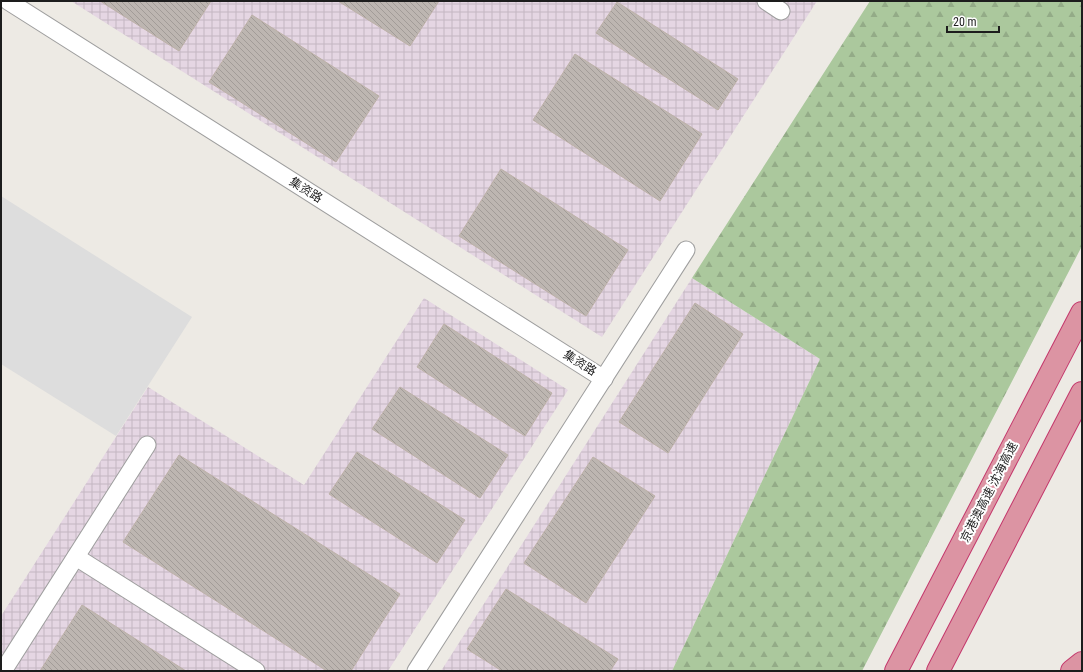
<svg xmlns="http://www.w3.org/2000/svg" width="1083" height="672" viewBox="0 0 1083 672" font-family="'Roboto Condensed','Noto Sans SC',sans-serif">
<defs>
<pattern id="industrial-grid" width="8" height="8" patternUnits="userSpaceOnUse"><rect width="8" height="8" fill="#e5d6e3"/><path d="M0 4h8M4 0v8" fill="none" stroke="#c4b7c2"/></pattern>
<pattern id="forest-firs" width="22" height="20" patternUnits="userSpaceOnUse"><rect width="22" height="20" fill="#abc89d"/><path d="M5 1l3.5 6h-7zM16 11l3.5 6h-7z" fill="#93ab87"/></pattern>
<pattern id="building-back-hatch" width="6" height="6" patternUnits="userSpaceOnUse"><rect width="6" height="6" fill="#bdb6b1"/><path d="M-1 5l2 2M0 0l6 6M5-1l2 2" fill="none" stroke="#a29c98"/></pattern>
</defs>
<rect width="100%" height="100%" fill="#edeae4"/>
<g fill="url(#industrial-grid)">
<polygon points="71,1 817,1 602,337"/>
<polygon points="692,278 820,359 672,671 441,671"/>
<polygon points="424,298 568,390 388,671 1,671 1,616 148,387 304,485"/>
</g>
<polygon fill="url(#forest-firs)" points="870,1 1082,1 1082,246 862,671 672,671 820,359 692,278"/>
<polygon fill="#ddd" points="1,196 192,317 116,436 1,364"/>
<g fill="url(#building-back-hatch)" stroke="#bdb1a8">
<polygon points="100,1 211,1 179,51"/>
<polygon points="338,1 439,1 410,46"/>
<polygon points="617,2 738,79 718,110 596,33"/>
<polygon points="252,15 379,96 336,162 209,82"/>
<polygon points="575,54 702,134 660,201 533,120"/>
<polygon points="501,169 628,250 586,316 459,236"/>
<polygon points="695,303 743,334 668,453 619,422"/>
<polygon points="444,324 552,393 525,436 417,367"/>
<polygon points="400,387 508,455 480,498 372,429"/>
<polygon points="357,452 465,520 437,563 329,494"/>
<polygon points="179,455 400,594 351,671 327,671 123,542"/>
<polygon points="593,457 655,496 586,603 524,563"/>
<polygon points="506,589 618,659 610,671 502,671 467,649"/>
<polygon points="82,605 186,671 40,671"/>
</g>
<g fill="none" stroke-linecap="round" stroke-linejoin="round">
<g stroke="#9e9e9e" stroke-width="19">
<g id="minor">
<polyline points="8,1 604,379"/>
<polyline points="766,1 781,11"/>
<polyline points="76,557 256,671"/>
<polyline points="3,671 147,445"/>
<polyline points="416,671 686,250"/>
</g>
</g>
<g stroke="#c4386c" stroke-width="24">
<g id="highway">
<polyline points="896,671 1082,313"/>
<polyline points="938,671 1082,393"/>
<polyline points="1072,671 1082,663"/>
</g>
</g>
<use href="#minor" stroke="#fff" stroke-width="17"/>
<use href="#highway" stroke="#dc94a3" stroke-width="22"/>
</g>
<g text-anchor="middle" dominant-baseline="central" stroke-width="4" stroke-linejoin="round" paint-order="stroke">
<g font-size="12" fill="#1d1d1d" stroke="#fff">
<text transform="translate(306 190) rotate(32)">集资路</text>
<text transform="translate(580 363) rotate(32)">集资路</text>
<text transform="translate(989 492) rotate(-63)">京港澳高速 沈海高速</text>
</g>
</g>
<rect width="1083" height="672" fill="none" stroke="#1d1d1d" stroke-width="4"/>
<path d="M947 26v6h52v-6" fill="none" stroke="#1d1d1d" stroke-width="2"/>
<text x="953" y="26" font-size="12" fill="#1d1d1d" stroke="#ffffff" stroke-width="3" paint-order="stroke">20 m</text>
</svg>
